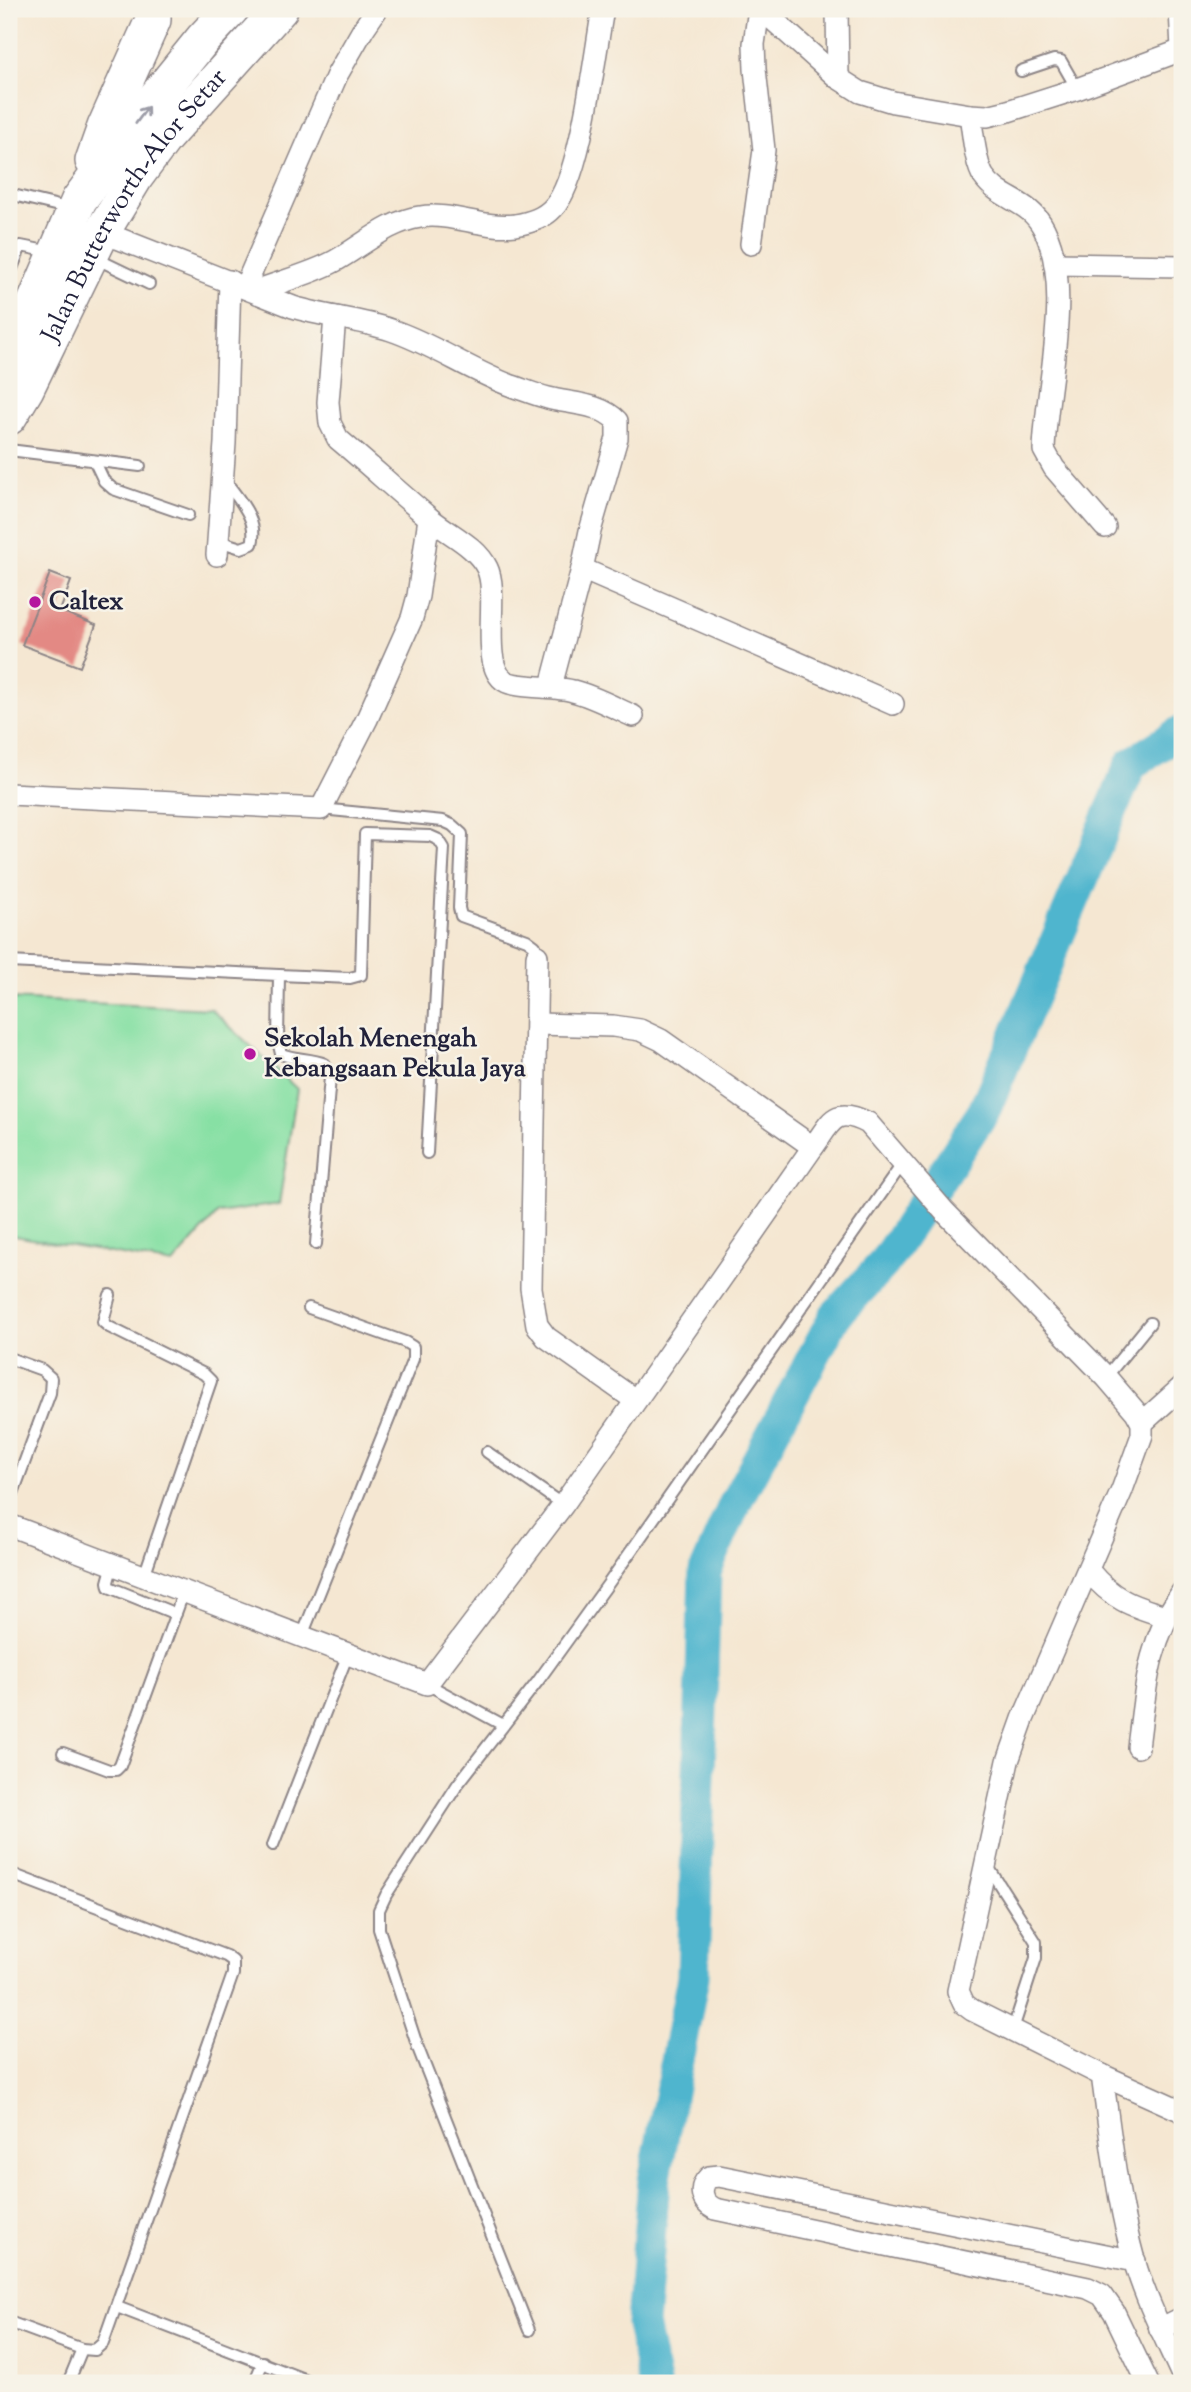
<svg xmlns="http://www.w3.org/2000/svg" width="1191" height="2392" viewBox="0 0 1191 2392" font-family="'Sorts Mill Goudy',serif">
<rect width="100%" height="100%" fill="#f7f3e8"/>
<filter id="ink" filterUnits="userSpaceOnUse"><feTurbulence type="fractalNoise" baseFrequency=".0143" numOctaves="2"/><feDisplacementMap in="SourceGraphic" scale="14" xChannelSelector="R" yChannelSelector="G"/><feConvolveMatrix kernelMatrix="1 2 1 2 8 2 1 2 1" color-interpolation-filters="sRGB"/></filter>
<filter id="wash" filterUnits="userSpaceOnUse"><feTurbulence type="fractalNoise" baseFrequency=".00686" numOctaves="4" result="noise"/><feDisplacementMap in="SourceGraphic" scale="28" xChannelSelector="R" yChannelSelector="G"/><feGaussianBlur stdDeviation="1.57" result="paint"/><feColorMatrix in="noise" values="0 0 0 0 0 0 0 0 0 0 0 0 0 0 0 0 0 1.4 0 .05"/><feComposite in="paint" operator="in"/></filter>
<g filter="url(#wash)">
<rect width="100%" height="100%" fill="#f5e7d2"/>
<polygon fill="#87e0a4" stroke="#548170" stroke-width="2" points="9,999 211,1009 297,1089 279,1204 218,1213 173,1264 9,1235"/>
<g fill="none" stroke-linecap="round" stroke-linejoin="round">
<polyline stroke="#50b5ce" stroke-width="33" points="654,2383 642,2324 654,2181 693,1977 705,1572 735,1503 835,1316 884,1263 984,1111 1131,764 1182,731"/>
</g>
<g id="blocks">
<polygon fill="#e38984" points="50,573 71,581 60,611 96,625 80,667 22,645"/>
</g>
</g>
<g filter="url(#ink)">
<use href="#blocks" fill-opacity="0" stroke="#8c8486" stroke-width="2"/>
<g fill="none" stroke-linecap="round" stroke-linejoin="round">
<g stroke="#8c8486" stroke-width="14">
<g id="service">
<polyline points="1021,71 1054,60 1061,61 1077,89"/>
<polyline points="9,194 71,209"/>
<polyline points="95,258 149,284"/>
<polyline points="9,276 21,246 51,252"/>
<polyline points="9,450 140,466"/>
<polyline points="95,462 104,481 113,489 188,515"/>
<path d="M220 534 225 543 241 548 252 544C259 519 238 499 224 479"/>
<polyline points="321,809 443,821 452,825 462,834 459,908 461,916 527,940 535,946 537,956"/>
<path d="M9 962 279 975 278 1041 281 1054C296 1060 310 1058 325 1064L330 1077 316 1244"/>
<polyline points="279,975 350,978 361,975 365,834 430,836 439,840 444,848 427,1153"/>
<polyline points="110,1295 103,1322 109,1327 204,1374 211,1381 144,1576"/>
<polyline points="9,1358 42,1370 51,1378 50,1393 9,1504"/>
<polyline points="1106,1377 1150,1323"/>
<polyline points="487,1452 563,1505"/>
<polyline points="113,1564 108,1582 109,1587 176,1614"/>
<polyline points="302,1636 413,1359 413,1347 405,1342 309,1308"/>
<polyline points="427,1684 503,1725"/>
<polyline points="63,1753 109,1770 116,1770 120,1766 184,1591"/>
<polyline points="273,1845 348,1654"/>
<polyline points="987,1865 1036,1942 1036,1958 1013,2029"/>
<polyline points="9,1873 226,1956 233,1961 233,1974 103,2343 95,2350 82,2349 9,2322"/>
<polyline points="117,2307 314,2383"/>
<polyline points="529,2330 418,2048 379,1929 379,1910 386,1895 458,1784 538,1681 608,1584 903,1163"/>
<polyline points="9,2380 16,2383"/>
<polyline points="68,2383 82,2349"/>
<polyline points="254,2383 263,2362"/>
</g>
</g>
<g stroke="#8c8486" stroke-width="24">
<g id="minor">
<polyline points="761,9 838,78 860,92 893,102 970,115 987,116 1008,111 1077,89 1182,50"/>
<polyline points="837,9 838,78"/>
<polyline points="1180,9 1182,49"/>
<path d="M970 115C973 132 975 164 984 177 1000 200 1030 200 1044 229 1074 289 1046 384 1044 450L1054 468 1105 527"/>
<path d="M102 232 293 307C325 317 359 319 391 330 433 344 471 371 512 386 524 390 536 395 548 398 571 404 600 403 617 421V438L590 531 582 569 893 704"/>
<polyline points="751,244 764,150 755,69 754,44 759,9"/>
<polyline points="1055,264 1182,266"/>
<polyline points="245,287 337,75 364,28 377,9"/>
<path d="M256 291C282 281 311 274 335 261 362 246 389 221 420 217 451 212 483 229 515 225 528 223 544 218 553 208 581 180 595 52 603 9"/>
<path d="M335 317 328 402 330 423 338 439C368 464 397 491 427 516 446 533 476 545 487 568 500 594 479 665 505 681 515 688 557 686 573 691 593 696 613 707 633 716"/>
<polyline points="217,555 225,443 230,281"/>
<polyline points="551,686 582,569"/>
<polyline points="9,794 321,809 367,719 412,618 418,596 429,518"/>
<polyline points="537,956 531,1288 537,1325 546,1337 635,1400"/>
<polyline points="537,1024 613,1026 640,1030 661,1040 813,1147"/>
<polyline points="1142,1423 1182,1387"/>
<path d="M9 1525 427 1684 563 1505 813 1147C832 1121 834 1106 868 1123L944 1211 1106 1377 1136 1412 1142 1423V1435L1122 1490 1023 1719 1008 1761 958 1991 964 2004 972 2010 1102 2075C1110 2132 1116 2190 1130 2245 1141 2291 1163 2333 1182 2375"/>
<path d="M1089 1571C1112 1599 1131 1606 1165 1616"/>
<path d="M1138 1747C1146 1686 1147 1644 1182 1592"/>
<polyline points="1102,2075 1182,2111"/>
<path d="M1135 2261 719 2176 709 2177C698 2188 701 2202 715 2209L1088 2288 1102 2295 1114 2312 1148 2383"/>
<polyline points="1160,2329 1182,2318"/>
</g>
</g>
<g stroke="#8c8486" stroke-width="38">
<g id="primary">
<polyline points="93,161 105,127 153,20 153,9"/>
<polyline points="9,369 18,342 79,200 148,107 203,39 231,9"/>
<path id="s1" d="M9 417 26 389 102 232 136 176 165 137 280 9"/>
</g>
</g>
<use href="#service" stroke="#fff" stroke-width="10"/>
<use href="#minor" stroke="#fff" stroke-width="21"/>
<use href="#primary" stroke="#fff" stroke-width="35"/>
</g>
<defs><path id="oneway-shaft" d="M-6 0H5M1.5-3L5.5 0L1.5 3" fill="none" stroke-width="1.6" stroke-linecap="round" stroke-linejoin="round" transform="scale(1.75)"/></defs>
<use stroke="#9c9ca7" href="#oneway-shaft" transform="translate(142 115) rotate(-54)"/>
</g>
<g fill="#b5179e" stroke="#f7f3e8" stroke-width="2.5">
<circle cx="35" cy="602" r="7"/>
<circle cx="250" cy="1054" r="7"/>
</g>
<g text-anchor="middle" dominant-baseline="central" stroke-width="5" stroke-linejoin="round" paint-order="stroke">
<g font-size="26" fill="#22223b" stroke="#f7f3e8">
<text stroke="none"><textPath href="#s1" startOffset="247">Jalan Butterworth-Alor Setar</textPath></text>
</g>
<g font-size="26" font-weight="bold" fill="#22223b" stroke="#f7f3e8" text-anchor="start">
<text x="49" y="602">Caltex</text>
<text x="264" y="1039">Sekolah Menengah<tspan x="264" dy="30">Kebangsaan Pekula Jaya</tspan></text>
</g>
</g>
<rect width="1191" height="2392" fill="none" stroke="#f7f3e8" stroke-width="35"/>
</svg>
